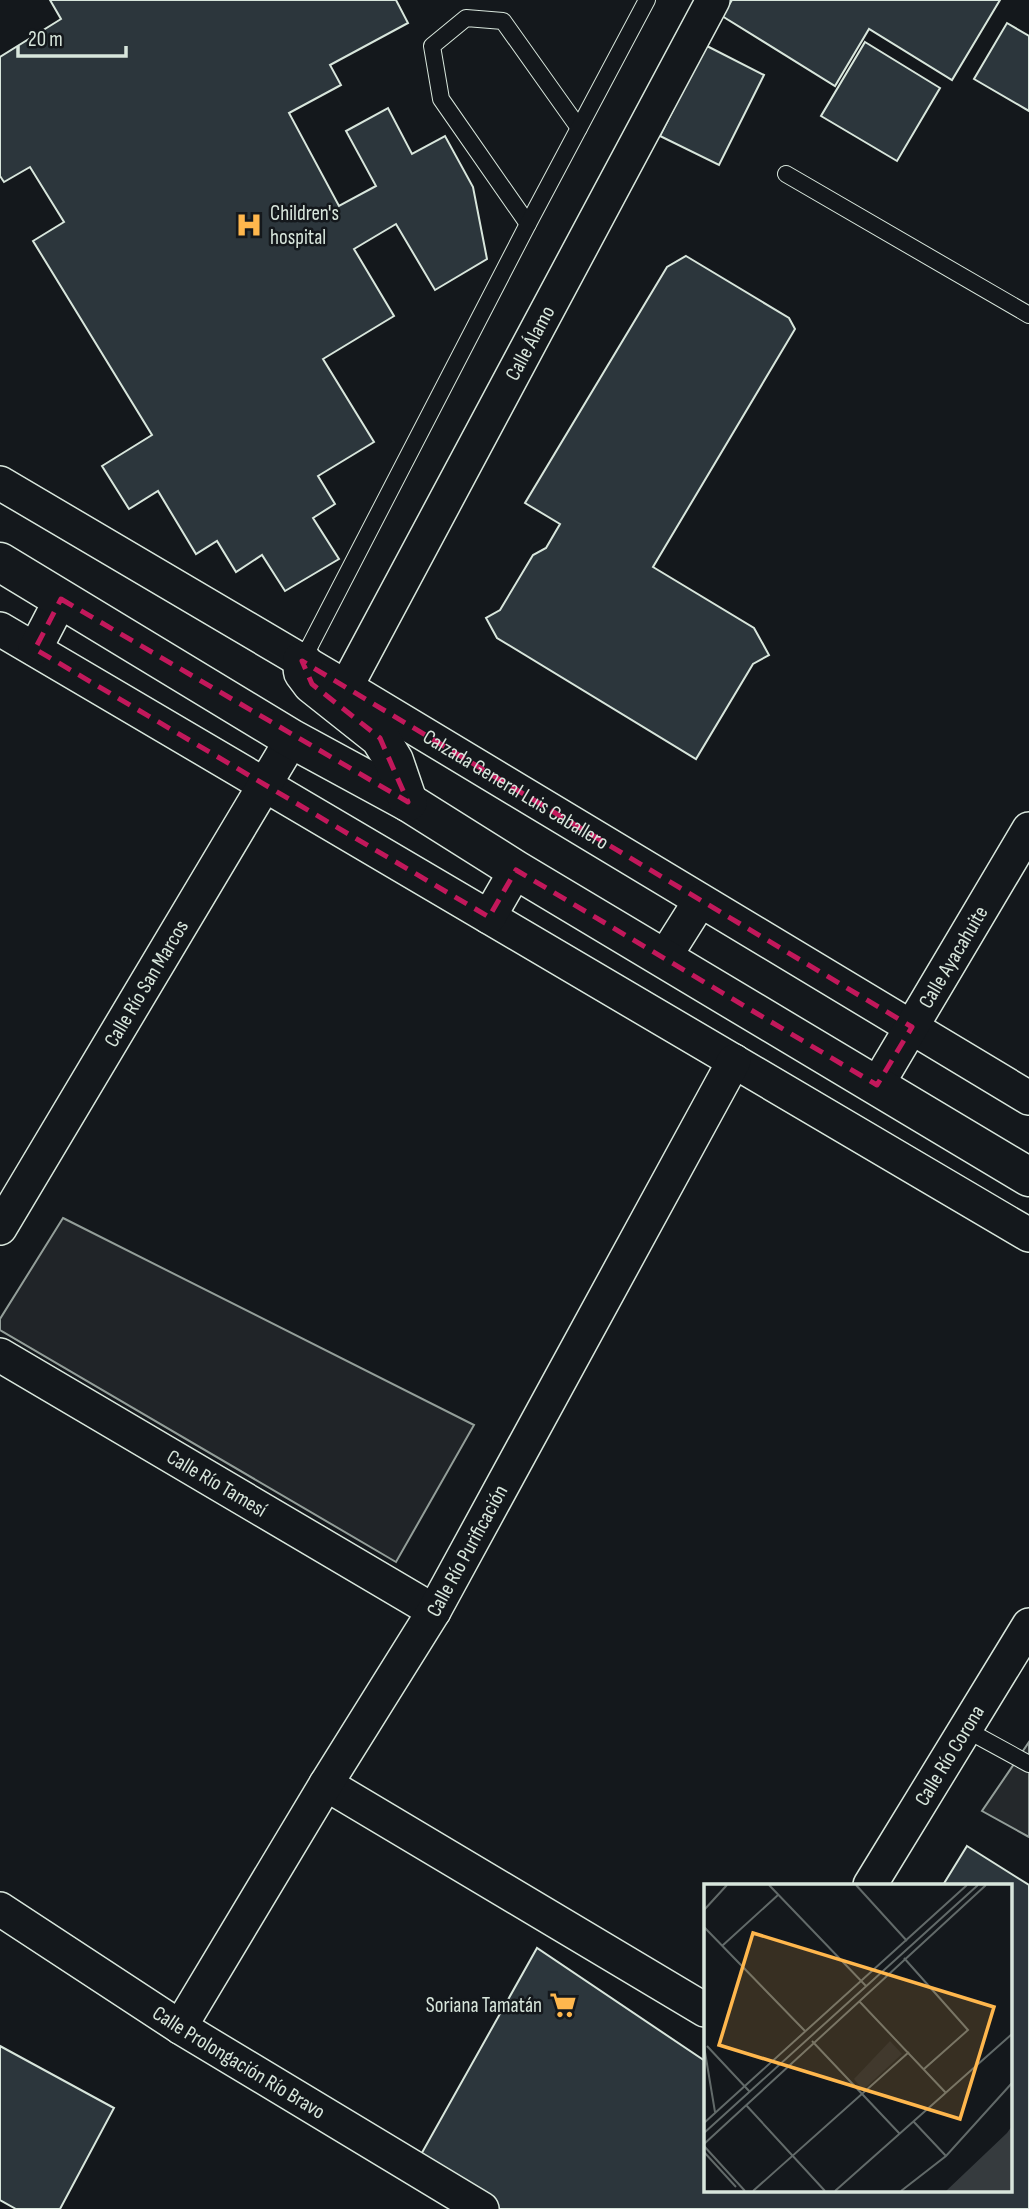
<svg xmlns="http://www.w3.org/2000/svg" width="1029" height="2209" viewBox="0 0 1029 2209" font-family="'Sofia Sans Condensed',sans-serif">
<rect width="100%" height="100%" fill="#14181c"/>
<polygon fill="#202428" stroke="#939e99" stroke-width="2" points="63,1218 474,1425 396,1562 0,1330 0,1319"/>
<polygon fill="#24282b" stroke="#939e99" stroke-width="2" points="1029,1742 1029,1837 982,1811"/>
<g fill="#2c363c" stroke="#d8e6dc" stroke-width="2">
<polygon points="50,0 396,0 408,23 330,65 341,85 289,113 339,206 376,186 346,131 388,108 412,154 445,136 473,187 487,259 435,290 396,224 354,249 394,316 323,359 374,442 318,476 335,504 313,518 339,559 285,591 262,555 236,572 217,541 196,554 158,491 129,509 102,466 152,435 33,241 64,222 30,167 4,182 0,176 0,57 61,19"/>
<polygon points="732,0 1000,0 952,80 869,29 835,86 722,16"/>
<polygon points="1007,23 1029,36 1029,111 974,79"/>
<polygon points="865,42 940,88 897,161 821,116"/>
<polygon points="705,45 764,75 719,165 660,136"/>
<polygon points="686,256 789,318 795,329 653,567 754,628 769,655 753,664 696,759 497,638 486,618 500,610 533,555 546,548 560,524 525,503 667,267"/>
<polygon points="967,1846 1029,1885 1029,2209 487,2209 410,2174 537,1948 705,2061 705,2190 1010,2190 1010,1885 943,1885"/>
<polygon points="0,2046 114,2108 60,2209 16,2209 0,2200"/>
</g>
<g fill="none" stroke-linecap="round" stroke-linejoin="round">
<g stroke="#d8e6dc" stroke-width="18">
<g id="service">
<polyline points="786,174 1029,315"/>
<polyline points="528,224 441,99 432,46 466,18 503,21 579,128"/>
<polyline points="302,661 528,224 647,0"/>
<polyline points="965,1729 1029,1764"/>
</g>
</g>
<g stroke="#d8e6dc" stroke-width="36">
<g id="minor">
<path id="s1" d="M0 483 346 687 1029 1098"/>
<polyline points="0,629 1029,1235"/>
<polyline points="35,649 61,599"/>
<path id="s2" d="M346 687 713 0"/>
<polyline points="489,917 516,870"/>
<polyline points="664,958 700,901"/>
<path id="s3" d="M877 1085 1029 829"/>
<path id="s4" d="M0 1228 292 739"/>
<path id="s5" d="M0 1355 434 1611"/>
<polyline points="326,1784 705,2010"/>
<path id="s6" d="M870 1885 1029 1625"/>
<path id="s7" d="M0 1909 180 2027 482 2209"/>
<path id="s8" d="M180 2027 326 1784 434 1611 734 1061"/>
</g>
</g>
<g stroke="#d8e6dc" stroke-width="41">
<g id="primary">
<polyline points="0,562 292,739 408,802 516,870 1029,1177"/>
<polyline points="302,661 303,672 312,684 380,738 394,761 408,802"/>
</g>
</g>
<use href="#service" stroke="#14181c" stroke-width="16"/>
<use href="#minor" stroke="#14181c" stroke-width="33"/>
<use href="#primary" stroke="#14181c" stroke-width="38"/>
</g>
<path fill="none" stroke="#c2185b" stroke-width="5" stroke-dasharray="14 9" stroke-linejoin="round" d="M61 599 408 802 380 738 312 684 302 661 912 1027 877 1085 516 870 489 917 35 649Z"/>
<defs>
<g id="hospital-bare" transform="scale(2.1)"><path d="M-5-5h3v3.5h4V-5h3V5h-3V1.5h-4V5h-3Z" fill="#ffb74d" stroke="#14181c" stroke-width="2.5" paint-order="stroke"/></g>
<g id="supermarket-bare" transform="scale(2.1)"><path d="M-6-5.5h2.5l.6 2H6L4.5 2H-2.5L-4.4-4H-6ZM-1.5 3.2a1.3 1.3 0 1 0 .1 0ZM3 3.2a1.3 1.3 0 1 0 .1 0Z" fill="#ffb74d" stroke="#14181c" stroke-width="2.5" paint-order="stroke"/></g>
</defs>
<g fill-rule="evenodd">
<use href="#hospital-bare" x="249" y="225"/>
<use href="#supermarket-bare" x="563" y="2005"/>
</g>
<g text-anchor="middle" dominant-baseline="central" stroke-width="5" stroke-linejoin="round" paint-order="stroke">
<g font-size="21" fill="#d8e6dc" stroke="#14181c" text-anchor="start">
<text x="270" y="213">Children's<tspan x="270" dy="24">hospital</tspan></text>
<text x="542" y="2005" text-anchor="end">Soriana Tamatán</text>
</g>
<g font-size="21" fill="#d8e6dc" stroke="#14181c">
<text stroke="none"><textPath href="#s2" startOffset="390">Calle Álamo</textPath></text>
<text stroke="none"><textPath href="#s1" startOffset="600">Calzada General Luis Caballero</textPath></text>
<text stroke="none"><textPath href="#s3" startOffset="149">Calle Ayacahuite</textPath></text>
<text stroke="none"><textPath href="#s4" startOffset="285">Calle Río San Marcos</textPath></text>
<text stroke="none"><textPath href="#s5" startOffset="252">Calle Río Tamesí</textPath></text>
<text stroke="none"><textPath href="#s8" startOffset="556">Calle Río Purificación</textPath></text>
<text stroke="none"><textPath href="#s6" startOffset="152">Calle Río Corona</textPath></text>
<text stroke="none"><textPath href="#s7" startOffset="284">Calle Prolongación Río Bravo</textPath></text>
</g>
</g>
<g transform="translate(704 1884)">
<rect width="308" height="308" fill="#14181c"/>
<path d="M186 157 198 170 159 206 150 195Z" fill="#202428"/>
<path d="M308 242V307H242L303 249Z" fill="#363b3e"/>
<path fill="none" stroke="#626a69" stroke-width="2" d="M65 1 162 102M152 1 203 57M0 26 23 1M0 43 101 147M18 62 74 11M200 74 264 146 220 185M155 117 242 209M108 157 195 249M0 162 11 228M3 162 46 208M42 221 121 307M209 237 242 272M0 239 263 1M0 249 274 1M0 260 282 1M0 262 41 307M0 268 32 303M49 307 205 168M131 307 308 150M197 307 242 272 308 199"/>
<path fill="#ffb74d" fill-opacity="0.15" stroke="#ffb74d" stroke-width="3.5" d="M49 49 290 123 256 235 15 161Z"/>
<rect width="308" height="308" fill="none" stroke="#d8e6dc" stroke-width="3.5"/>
</g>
<path d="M18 46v10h108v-10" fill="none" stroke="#d8e6dc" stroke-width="3.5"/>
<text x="28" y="46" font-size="21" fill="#d8e6dc" stroke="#14181c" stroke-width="5" paint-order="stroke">20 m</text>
</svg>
